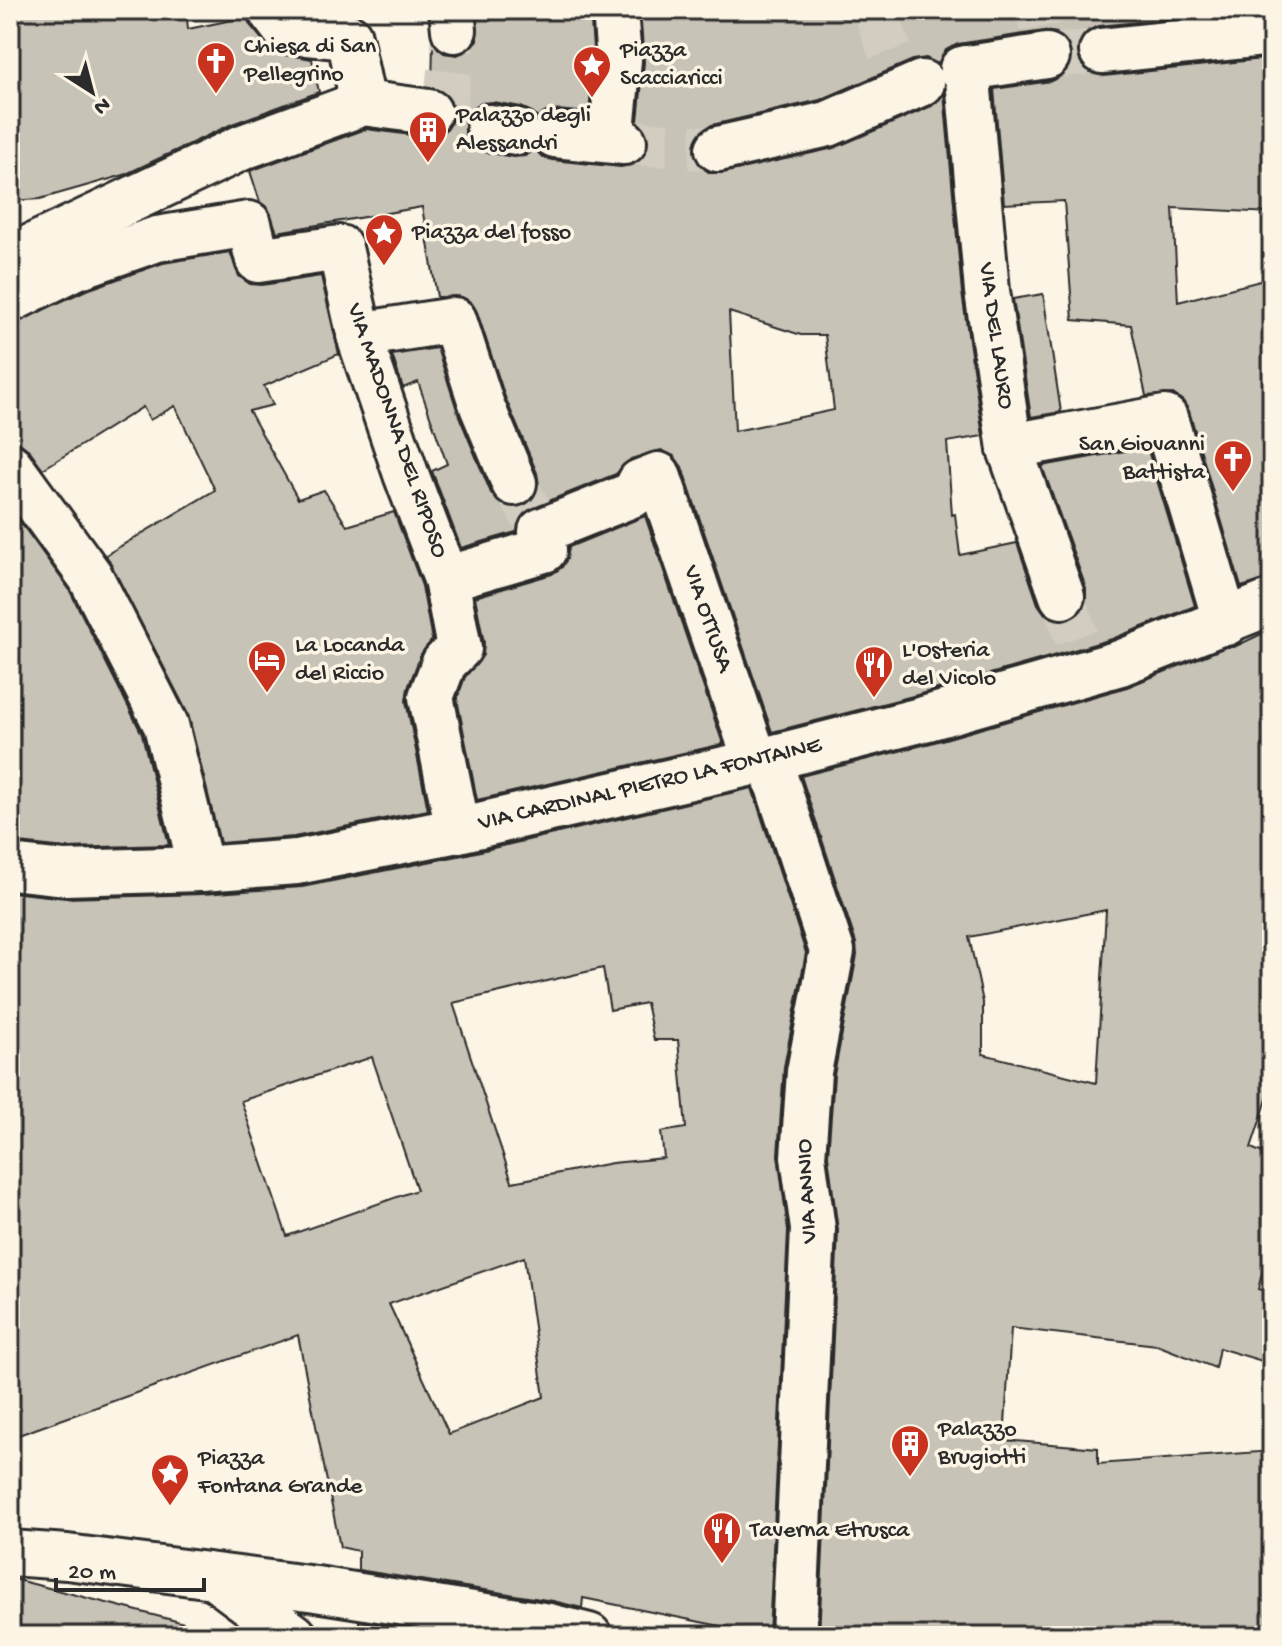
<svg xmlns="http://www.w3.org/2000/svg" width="1282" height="1646" viewBox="0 0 1282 1646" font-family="'Gochi Hand',sans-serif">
<rect width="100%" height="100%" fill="#fcf5e5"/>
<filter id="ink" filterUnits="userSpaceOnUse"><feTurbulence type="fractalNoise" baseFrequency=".0125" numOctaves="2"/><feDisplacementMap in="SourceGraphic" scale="16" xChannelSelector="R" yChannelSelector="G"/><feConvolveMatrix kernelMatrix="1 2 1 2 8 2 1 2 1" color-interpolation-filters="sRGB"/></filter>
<g filter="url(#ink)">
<g fill="#c8c3b7" stroke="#2b2b2b" stroke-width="2" fill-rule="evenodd">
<polygon points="10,10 186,10 188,29 247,17 250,25 273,52 312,59 319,92 232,124 124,175 40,199 10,201"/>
<path d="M477 10H590L594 60 589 113 557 110 546 112 537 118 532 112 521 107 493 102 481 103 470 110 465 122V135L472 146 485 152 513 157 525 156 535 149 541 156 552 160 621 167 635 164 644 157 649 145 646 131 638 121 644 62 640 10H1252L1099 26 1087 31 1080 40 1077 53 1082 66 1091 73 1104 76 1272 58V213L1173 208 1178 302 1272 278V578L1241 587 1189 411 1183 401 1173 394 1146 396 1131 325 1073 320 1064 201 1004 204 994 89 1051 81 1063 75 1070 64 1072 51 1067 41 1057 33 1044 31 958 44 946 50 938 64 926 58 913 60 820 100 712 125 702 130 694 141V155L699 165 710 173H723L834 148 932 106 944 93 962 293 983 436 947 442 952 515 955 514 960 555 1017 543 1038 604 1045 614 1057 620 1071 619 1081 612 1086 601V588L1042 466 1147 447 1195 606 1112 639 917 695 772 732 682 467 674 456 661 450 631 459 616 474 531 508 522 515 516 532 461 548 432 471 447 464 418 382 403 388 392 355 437 348 459 416 491 493 498 502 510 508 524 506 534 498 539 485 537 473 505 397 477 312 471 302 462 297H437L422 207 277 232 268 208 260 202 250 171 366 129 426 137 439 135 449 127 454 115 452 102 445 93 432 87 433 44 444 53 457 55 469 50 477 40ZM729 312 801 335H825L834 410 735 431Z"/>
<polygon points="230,252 239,276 250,284 262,285 321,276 339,354 264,386 273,405 249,411 298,499 324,490 347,526 394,512 422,586 432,640 421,654 408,688 406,701 428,810 294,837 220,843 188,714 106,555 215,490 175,406 150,420 143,407 43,469 30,451 21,444 10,441 10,325 84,291 163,263"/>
<polygon points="1043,294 1061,412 1031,417 1013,299"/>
<polygon points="10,508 69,589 142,734 169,845 66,848 10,842"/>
<polygon points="645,516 723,744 477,800 457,699 465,677 483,655 484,643 475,597 552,574 562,567 567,559 569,547"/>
<path d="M1272 629V1084L1251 1148 1272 1157V1235L1258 1289 1272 1293V1364L1219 1348 1215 1368 1157 1345 1011 1328 1004 1440 1098 1448V1464L1272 1451V1636H819L838 1230 828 1156 834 1075 857 955 856 943 801 776 931 743 1127 687 1226 647H1234ZM1106 910 1096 1083 983 1054V1002L969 937Z"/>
<path d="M752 788 806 953 784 1067 778 1155 788 1230 769 1636 583 1598 582 1608 553 1601 358 1570V1551L340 1547 298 1335 10 1438V892L66 898 203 894 302 887 463 855ZM603 968 610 1010 646 1003 654 1040H678L686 1128 661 1132 664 1158 612 1163 512 1182 453 1003ZM372 1057 417 1190 287 1236 241 1101ZM524 1257 544 1397 449 1434 389 1304Z"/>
<polygon points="10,1578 184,1623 182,1636 10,1636"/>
<polygon points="359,1621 453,1636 359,1636"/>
</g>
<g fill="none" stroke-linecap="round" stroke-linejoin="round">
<g stroke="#d2cdc0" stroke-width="44" stroke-dasharray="44 22" stroke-linecap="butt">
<polyline points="875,10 901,82"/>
<polyline points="1038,10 1041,27"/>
<polyline points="1047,56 1102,51"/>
<polyline points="444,115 454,30"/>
<polyline points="624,142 718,149"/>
<polyline points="514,483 536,522"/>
<polyline points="1062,596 1085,661"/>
</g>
<g stroke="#2b2b2b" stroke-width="50">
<g id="street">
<polyline points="270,10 286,31 349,37 363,103"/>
<polyline points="452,10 454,30"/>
<polyline points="1102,51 1272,33"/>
<polyline points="967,68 987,291 1010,449 1062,596"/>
<polyline points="962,69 1047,56"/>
<polyline points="489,127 517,132"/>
<polyline points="555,135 624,142"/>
<polyline points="611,140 619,60 615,10"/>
<polyline points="718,149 828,124 922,83"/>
<polyline points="10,257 243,147 363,103 429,112"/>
<polyline points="10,300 74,268 157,239 249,224 258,260 340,248 361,342 406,474 446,579 459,648 444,663 431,697 458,830"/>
<polyline points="359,335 454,320 482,406 514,483"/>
<polyline points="1010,449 1017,445 1165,418 1226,623"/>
<polyline points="10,466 90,576 166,725 201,869"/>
<polyline points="446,579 544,550 541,531 634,494 640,482 658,475 756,762"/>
<polyline points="769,759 832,951 809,1072 803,1157 813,1229 794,1636"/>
<polyline points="10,867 65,873 201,869 297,862 458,830 756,762 924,719 1120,663 1272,602"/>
<polyline points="10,1553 67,1557 316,1589 549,1626 589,1636"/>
<polyline points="214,1577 294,1636"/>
</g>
</g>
<use href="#street" stroke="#fcf5e5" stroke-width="44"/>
</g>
</g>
<defs>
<g id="church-pin" transform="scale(2)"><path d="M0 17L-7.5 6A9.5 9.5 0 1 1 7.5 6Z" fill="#c8321e" stroke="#fcf5e5"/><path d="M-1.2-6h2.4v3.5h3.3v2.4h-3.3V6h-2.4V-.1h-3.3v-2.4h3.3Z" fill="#fff"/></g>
<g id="sight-pin" transform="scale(2)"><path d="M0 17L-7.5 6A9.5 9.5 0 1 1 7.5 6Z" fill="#c8321e" stroke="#fcf5e5"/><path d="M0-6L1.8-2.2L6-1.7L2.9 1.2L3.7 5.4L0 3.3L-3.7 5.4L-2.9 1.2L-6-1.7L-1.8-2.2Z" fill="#fff"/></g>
<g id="building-pin" transform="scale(2)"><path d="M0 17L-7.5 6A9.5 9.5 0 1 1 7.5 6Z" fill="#c8321e" stroke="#fcf5e5"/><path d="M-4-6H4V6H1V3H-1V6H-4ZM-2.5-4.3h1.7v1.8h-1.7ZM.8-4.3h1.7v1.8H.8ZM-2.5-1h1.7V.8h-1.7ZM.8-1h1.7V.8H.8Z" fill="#fff"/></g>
<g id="hotel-pin" transform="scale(2)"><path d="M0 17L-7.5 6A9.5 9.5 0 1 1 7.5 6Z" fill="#c8321e" stroke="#fcf5e5"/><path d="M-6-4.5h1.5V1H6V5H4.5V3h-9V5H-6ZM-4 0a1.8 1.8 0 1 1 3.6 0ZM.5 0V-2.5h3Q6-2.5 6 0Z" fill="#fff"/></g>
<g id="restaurant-pin" transform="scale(2)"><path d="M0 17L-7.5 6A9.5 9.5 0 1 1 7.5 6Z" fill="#c8321e" stroke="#fcf5e5"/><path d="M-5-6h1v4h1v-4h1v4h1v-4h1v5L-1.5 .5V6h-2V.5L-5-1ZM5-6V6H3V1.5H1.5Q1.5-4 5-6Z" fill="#fff"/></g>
</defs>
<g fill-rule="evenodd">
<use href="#church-pin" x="216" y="61"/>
<use href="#sight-pin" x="592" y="65"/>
<use href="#building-pin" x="428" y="130"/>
<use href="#sight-pin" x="384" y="233"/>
<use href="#church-pin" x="1233" y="459"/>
<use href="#hotel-pin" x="267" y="660"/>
<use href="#restaurant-pin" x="874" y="665"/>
<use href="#building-pin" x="910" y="1444"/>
<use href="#sight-pin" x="170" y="1473"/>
<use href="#restaurant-pin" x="722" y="1531"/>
</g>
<g text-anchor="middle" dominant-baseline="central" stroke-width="7" stroke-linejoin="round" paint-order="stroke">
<g font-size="24" fill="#2b2b2b" stroke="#fcf5e5" text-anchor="start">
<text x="244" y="47">Chiesa di San<tspan x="244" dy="28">Pellegrino</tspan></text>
<text x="620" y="51">Piazza<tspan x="620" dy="28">Scacciaricci</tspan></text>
<text x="456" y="116">Palazzo degli<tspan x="456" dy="28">Alessandri</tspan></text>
<text x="412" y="233">Piazza del fosso</text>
<text x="1205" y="445" text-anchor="end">San Giovanni<tspan x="1205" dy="28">Battista</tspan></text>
<text x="295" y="646">La Locanda<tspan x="295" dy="28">del Riccio</tspan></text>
<text x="902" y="651">L'Osteria<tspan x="902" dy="28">del Vicolo</tspan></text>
<text x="938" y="1430">Palazzo<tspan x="938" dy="28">Brugiotti</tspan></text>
<text x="198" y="1459">Piazza<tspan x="198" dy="28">Fontana Grande</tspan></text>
<text x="750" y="1531">Taverna Etrusca</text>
</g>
<g font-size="24" fill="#2b2b2b" stroke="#fcf5e5">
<text transform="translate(995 336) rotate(82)">VIA DEL LAURO</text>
<text transform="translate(396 431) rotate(71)">VIA MADONNA DEL RIPOSO</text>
<text transform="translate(707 619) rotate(71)">VIA OTTUSA</text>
<text transform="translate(650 785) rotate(-13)">VIA CARDINAL PIETRO LA FONTAINE</text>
<text transform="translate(808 1191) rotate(-93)">VIA ANNIO</text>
</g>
</g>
<rect width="1282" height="1646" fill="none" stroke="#fcf5e5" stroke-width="40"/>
<rect x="20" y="20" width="1242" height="1606" fill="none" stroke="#2b2b2b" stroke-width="3" filter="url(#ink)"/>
<g transform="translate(92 92) rotate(144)" stroke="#fcf5e5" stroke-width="6" paint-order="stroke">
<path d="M0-6L14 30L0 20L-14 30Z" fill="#2b2b2b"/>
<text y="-12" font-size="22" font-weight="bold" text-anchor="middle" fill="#2b2b2b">N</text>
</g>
<path d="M56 1578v12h148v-12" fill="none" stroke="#2b2b2b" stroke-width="4"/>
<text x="68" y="1578" font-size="24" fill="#2b2b2b" stroke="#fcf5e5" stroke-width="6" paint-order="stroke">20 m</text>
</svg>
